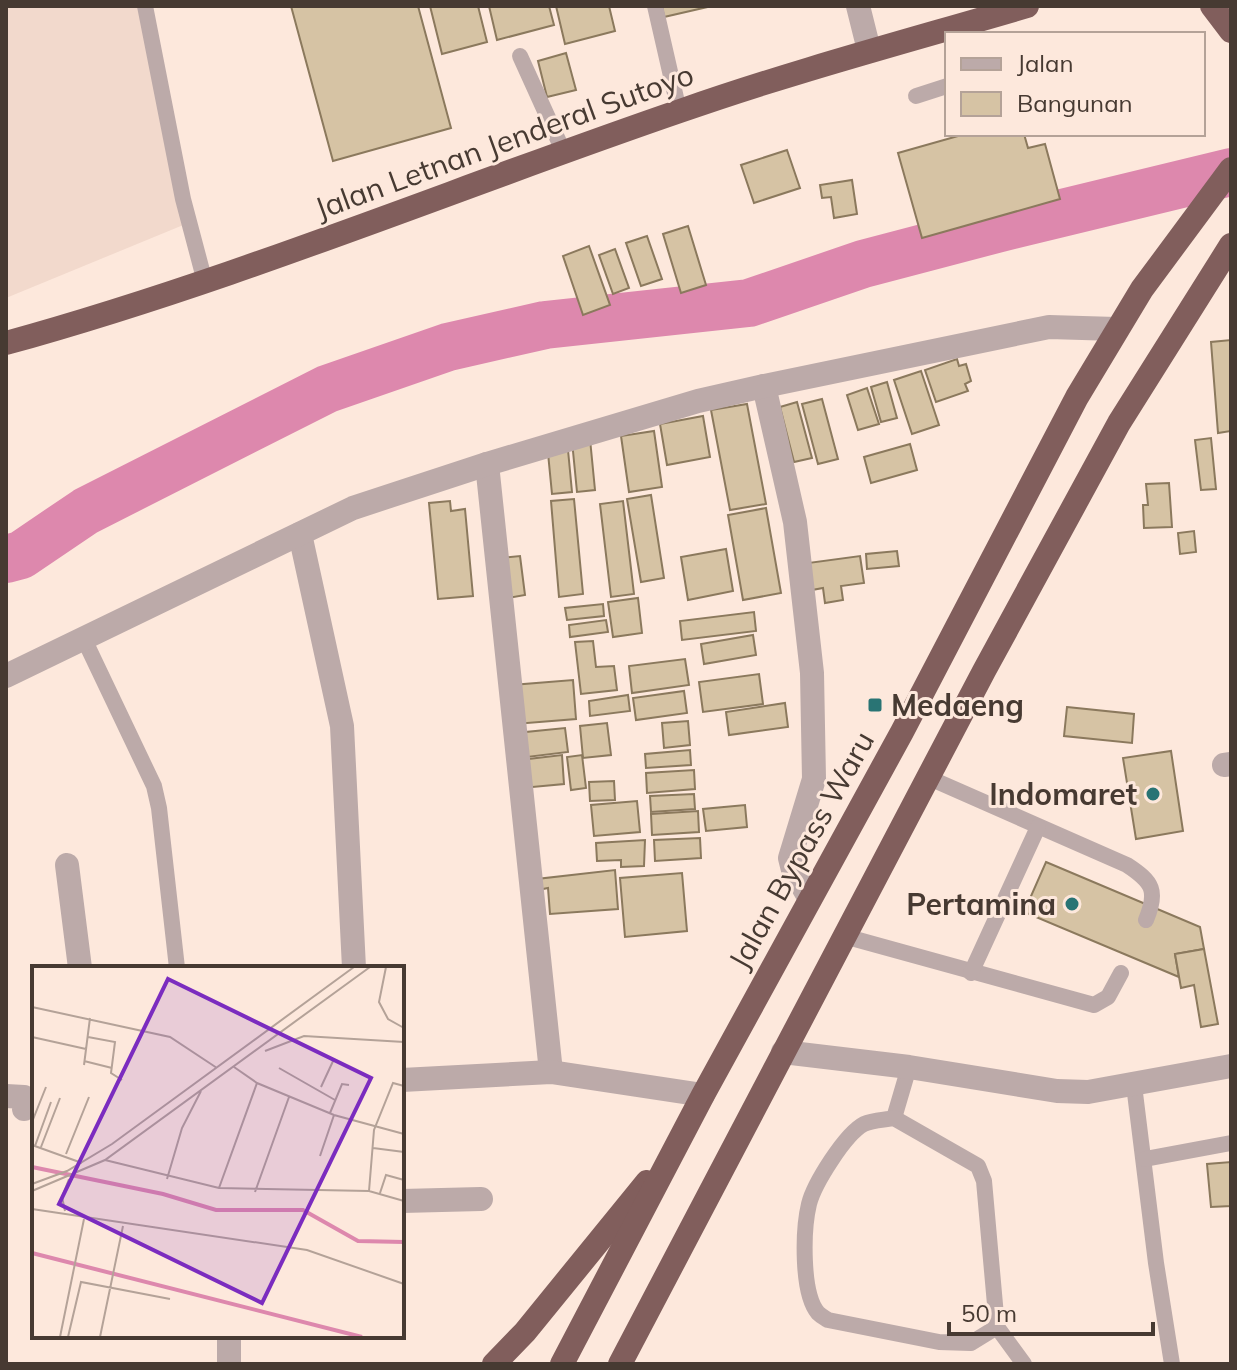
<svg xmlns="http://www.w3.org/2000/svg" width="1237" height="1370" viewBox="0 0 1237 1370" font-family="Mulish,sans-serif">
<rect width="100%" height="100%" fill="#fde8dc"/>
<polygon fill="#f2d9cc" points="6,6 147,6 193,221 6,298"/>
<g fill="none" stroke-linecap="round" stroke-linejoin="round">
<polyline stroke="#dd88ad" stroke-width="48" points="6,559 21,555 86,511 327,389 448,347 545,325 749,303 863,264 1000,228 1231,172"/>
</g>
<g fill="#d6c3a4" stroke="#8b795d" stroke-width="2">
<polygon points="291,6 418,6 451,128 333,161"/>
<polygon points="430,6 478,6 487,42 442,54"/>
<polygon points="489,6 549,6 554,25 497,40"/>
<polygon points="556,6 609,6 615,31 565,44"/>
<polygon points="662,6 712,6 664,17"/>
<polygon points="566,53 576,90 547,97 538,61"/>
<polygon points="965,134 1024,134 1028,148 1045,144 1060,199 922,238 898,153"/>
<polygon points="787,150 800,188 754,203 741,165"/>
<polygon points="852,180 857,214 834,218 831,197 822,198 820,185"/>
<polygon points="688,226 706,285 681,293 663,234"/>
<polygon points="647,236 662,279 641,286 626,243"/>
<polygon points="589,246 610,305 583,315 563,256"/>
<polygon points="615,249 629,288 613,294 599,255"/>
<polygon points="1231,340 1231,431 1218,433 1211,342"/>
<polygon points="957,359 959,366 966,364 971,381 965,384 968,391 936,402 925,370"/>
<polygon points="921,371 939,425 912,434 894,380"/>
<polygon points="887,382 897,418 881,422 871,387"/>
<polygon points="867,388 879,424 858,430 847,395"/>
<polygon points="822,399 838,459 818,464 802,404"/>
<polygon points="797,402 812,458 794,462 780,407"/>
<polygon points="747,404 766,504 730,510 711,410"/>
<polygon points="703,416 710,457 667,465 660,424"/>
<polygon points="654,431 662,487 629,492 621,436"/>
<polygon points="1211,438 1216,489 1201,490 1195,440"/>
<polygon points="590,439 595,490 577,492 572,441"/>
<polygon points="910,444 917,470 871,483 864,457"/>
<polygon points="568,450 572,492 552,494 548,453"/>
<polygon points="1169,483 1172,527 1144,528 1143,505 1148,505 1146,484"/>
<polygon points="651,495 664,578 641,582 627,499"/>
<polygon points="574,499 583,594 559,597 551,501"/>
<polygon points="450,501 451,511 465,509 473,596 438,599 429,503"/>
<polygon points="623,501 634,594 611,597 600,504"/>
<polygon points="766,508 781,593 743,600 728,515"/>
<polygon points="1194,531 1196,552 1180,554 1178,533"/>
<polygon points="726,549 733,591 688,600 681,557"/>
<polygon points="897,551 899,566 867,569 866,554"/>
<polygon points="520,556 525,595 503,599 499,558"/>
<polygon points="860,556 864,583 841,586 843,600 825,603 823,588 812,590 808,563"/>
<polygon points="638,598 642,633 613,637 608,602"/>
<polygon points="603,604 604,616 567,620 565,608"/>
<polygon points="754,612 756,631 682,640 680,621"/>
<polygon points="606,620 608,632 570,637 569,625"/>
<polygon points="753,635 756,655 704,664 701,644"/>
<polygon points="593,641 596,667 614,666 617,690 581,694 575,642"/>
<polygon points="685,659 689,685 632,693 629,666"/>
<polygon points="759,674 763,704 703,712 699,682"/>
<polygon points="573,680 576,719 515,724 512,685"/>
<polygon points="684,691 687,713 636,720 633,698"/>
<polygon points="628,695 630,711 590,716 589,701"/>
<polygon points="785,703 788,727 729,735 726,712"/>
<polygon points="1067,707 1134,714 1132,743 1064,736"/>
<polygon points="688,721 690,745 664,748 662,723"/>
<polygon points="607,723 611,755 583,758 580,726"/>
<polygon points="565,728 568,752 519,758 516,733"/>
<polygon points="690,750 691,765 646,768 645,754"/>
<polygon points="1171,751 1183,831 1136,839 1123,758"/>
<polygon points="562,755 564,784 522,788 520,760"/>
<polygon points="582,755 586,788 571,790 567,757"/>
<polygon points="694,770 695,789 647,793 646,773"/>
<polygon points="614,781 615,800 590,801 589,782"/>
<polygon points="694,794 695,809 651,812 650,796"/>
<polygon points="637,801 640,832 594,836 591,805"/>
<polygon points="745,805 747,827 706,831 703,809"/>
<polygon points="698,811 699,832 652,835 651,814"/>
<polygon points="700,838 701,858 655,861 654,840"/>
<polygon points="645,840 644,866 621,867 621,860 597,861 596,843"/>
<polygon points="1046,862 1200,927 1204,949 1175,954 1179,977 1024,912"/>
<polygon points="615,870 618,909 550,914 548,888 538,890 537,879"/>
<polygon points="682,873 687,931 625,937 620,878"/>
<polygon points="1204,949 1218,1024 1201,1027 1194,985 1181,988 1175,954"/>
<polygon points="1231,1162 1231,1206 1211,1207 1207,1164"/>
</g>
<g fill="none" stroke-linecap="round" stroke-linejoin="round">
<g stroke="#bcaaa9" stroke-width="16">
<polyline points="145,6 183,199 205,282"/>
<polyline points="655,6 679,111"/>
<polyline points="520,56 564,153"/>
<polyline points="916,96 947,86"/>
<polyline points="84,639 154,786 159,808 177,968"/>
<path d="M927 777 1127 865C1153 882 1158 891 1146 920"/>
<polyline points="844,936 1094,1005 1108,997 1121,973"/>
<polyline points="971,973 1038,827"/>
<polyline points="1134,1085 1156,1263 1172,1364"/>
<polyline points="894,1118 909,1067"/>
<polyline points="1145,1159 1231,1143"/>
<path d="M997 1327 971 1343 939 1342 828 1320C825 1318 821 1316 818 1313 801 1293 803 1229 809 1204 814 1184 845 1134 864 1124 873 1120 885 1120 894 1118L978 1166 984 1181 997 1327 1024 1364"/>
</g>
<g stroke="#bcaaa9" stroke-width="24">
<polyline points="858,6 869,50"/>
<polyline points="764,386 795,522 812,673 814,779 790,858 793,870 810,899"/>
<polyline points="487,464 551,1072"/>
<polyline points="300,534 342,726 354,968"/>
<polyline points="6,676 353,508 487,464 698,401 764,386 1049,327 1116,329"/>
<polyline points="1224,765 1231,764"/>
<polyline points="67,865 80,968"/>
<polyline points="783,1052 909,1067 1057,1091 1088,1092 1231,1066"/>
<polyline points="402,1080 551,1072 703,1095"/>
<polyline points="6,1096 24,1097 24,1109"/>
<polyline points="402,1201 481,1199"/>
<polyline points="229,1336 229,1364"/>
</g>
<g stroke="#815e5c" stroke-width="24">
<polyline points="1212,6 1231,31"/>
<path d="M6 343C235 280 455 188 680 111 794 71 911 40 1027 6"/>
<polyline points="494,1364 525,1332 647,1182"/>
<polyline points="562,1364 703,1095 902,732 1077,397 1142,289 1231,169"/>
<polyline points="620,1364 984,671 1119,423 1231,245"/>
</g>
</g>
<g fill="#297474" stroke="#fde8dc" stroke-width="3">
<rect x="867" y="697" width="16" height="16" rx="4"/>
<circle cx="1153" cy="794" r="8"/>
<circle cx="1072" cy="904" r="8"/>
</g>
<g text-anchor="middle" dominant-baseline="central" stroke-width="6" stroke-linejoin="round" paint-order="stroke">
<g font-size="30" fill="#473a32" stroke="#fde8dc">
<text transform="translate(504 141) rotate(-20)">Jalan Letnan Jenderal Sutoyo</text>
<text transform="translate(801 850) rotate(-61)">Jalan Bypass Waru</text>
</g>
<g font-size="30" font-weight="bold" fill="#473a32" stroke="#fde8dc" text-anchor="end">
<text x="891" y="705" text-anchor="start">Medaeng</text>
<text x="1137" y="794">Indomaret</text>
<text x="1056" y="904">Pertamina</text>
</g>
</g>
<g transform="translate(32 966)">
<rect width="372" height="372" fill="#fde8dc"/>
<path fill="none" stroke="#dd88ad" stroke-width="4" d="M0 201 131 228 184 244H271L326 275 372 276M0 287 330 371"/>
<path fill="none" stroke="#b4a298" stroke-width="2" d="M354 1 347 36 356 53 372 62M0 41 138 71 185 102M0 71 54 83M56 71 83 76 79 107 90 114M233 85 272 70 372 76M52 95 80 102M52 99 58 52M202 101 225 117 302 149 372 168M247 102 303 134M289 121 302 93M298 147 310 118 317 119M0 156 14 121M0 179 50 197M3 180 19 136M9 181 28 132M341 182 372 186M34 188 57 131M288 190 302 149M73 194 187 222 337 225 372 235M135 213 150 162 169 125M0 218 35 205 80 178 322 1M187 222 225 117M0 225 73 194 338 1M337 225 342 164 361 117 372 120M223 226 257 131M348 227 354 209 372 214M0 243 275 284 372 318M33 245 30 231 37 213M28 371 52 253M36 371 49 316 138 333M68 371 91 260"/>
<path fill="#7b2cbf" fill-opacity="0.15" stroke="#7b2cbf" stroke-width="4" d="M136 13 339 112 230 337 27 238Z"/>
<rect width="372" height="372" fill="none" stroke="#473a32" stroke-width="4"/>
</g>
<rect width="1237" height="1370" fill="none" stroke="#473a32" stroke-width="16"/>
<rect x="945" y="32" width="260" height="104" fill="#fde8dc" stroke="#b4a298" stroke-width="2"/>
<rect x="961" y="58" width="40" height="12" fill="#bcaaa9" stroke="#b4a298" stroke-width="2"/>
<text x="1017" y="72" font-size="24" fill="#473a32">Jalan</text>
<rect x="961" y="92" width="40" height="24" fill="#d6c3a4" stroke="#b4a298" stroke-width="2"/>
<text x="1017" y="112" font-size="24" fill="#473a32">Bangunan</text>
<path d="M949 1322v12h204v-12" fill="none" stroke="#473a32" stroke-width="4"/>
<text x="961" y="1322" font-size="24" fill="#473a32" stroke="#fde8dc" stroke-width="6" paint-order="stroke">50 m</text>
</svg>
